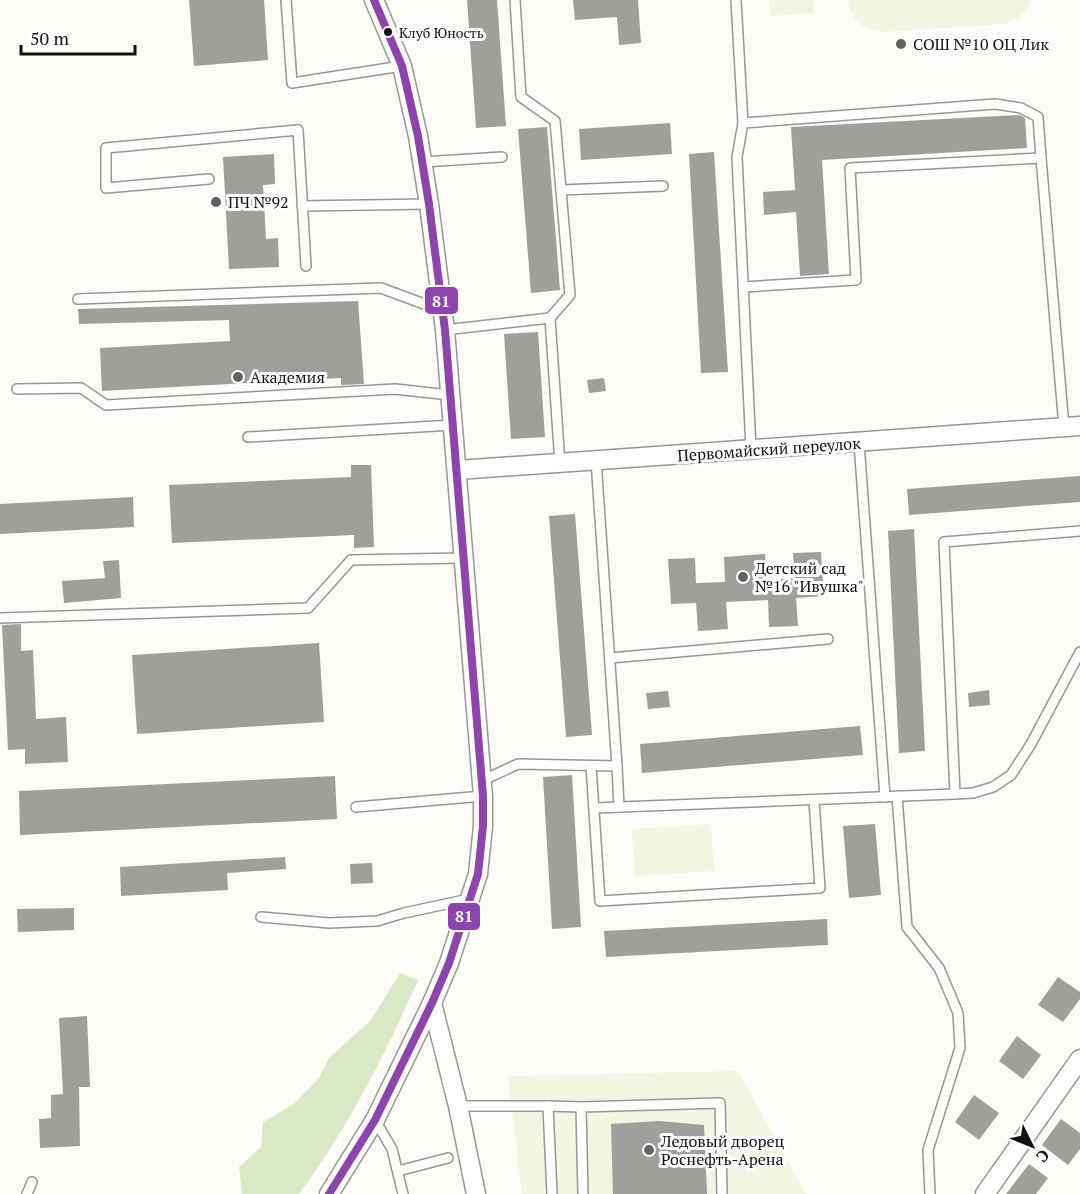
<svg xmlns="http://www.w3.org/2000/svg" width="1080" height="1194" viewBox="0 0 1080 1194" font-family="'PT Serif',serif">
<rect width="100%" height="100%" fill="#fdfcf7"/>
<path fill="#d8eac5" d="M400 973 418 980C385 1055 348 1128 299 1194H242L239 1167 261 1147 263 1122 294 1104 319 1078 329 1058 371 1020Z"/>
<g fill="#f0f6e1">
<polygon points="769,0 813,0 814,13 770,16"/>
<path d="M848 0H1031C1026 14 1017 20 1003 24L882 32C862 30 851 20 848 0Z"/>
<polygon points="711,824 714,871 635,876 632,829"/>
<polygon points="738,1071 806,1194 522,1194 508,1076"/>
</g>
<g fill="#a19f9c">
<polygon points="189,0 264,0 268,60 194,66"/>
<polygon points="467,0 497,0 506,126 476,128"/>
<polygon points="573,0 638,0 641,43 619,45 617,17 575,20"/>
<polygon points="1020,115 1025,118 1027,148 822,160 829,274 800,276 796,212 764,215 763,192 795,190 791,127"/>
<polygon points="670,123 672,154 581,160 579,129"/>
<polygon points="547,127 560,290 531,293 518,129"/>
<polygon points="714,152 728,372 701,373 689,154"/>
<polygon points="274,154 275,184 263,185 266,239 278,238 279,267 229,269 223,157"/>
<polygon points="358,301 364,384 341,385 341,378 102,391 100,348 230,341 229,320 79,324 78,309"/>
<polygon points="538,332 545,437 511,439 504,334"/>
<polygon points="604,378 606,391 589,393 587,380"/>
<polygon points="351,465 371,465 374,547 354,548 354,535 172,543 169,485 351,477"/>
<polygon points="1080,476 1080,502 909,515 907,489"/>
<polygon points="133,497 134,527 0,534 0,504"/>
<polygon points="575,514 592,735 566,737 549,516"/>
<polygon points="914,529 925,751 899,753 888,531"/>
<polygon points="821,552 824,596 796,598 798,626 769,627 768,600 726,602 728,629 698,631 696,603 671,604 668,559 695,558 696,583 725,582 724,557 765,554 767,580 795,578 793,553"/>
<polygon points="119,560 121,598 64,603 62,581 105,578 103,561"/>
<polygon points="21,624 21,651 33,650 36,719 66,717 68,762 25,764 25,749 8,750 2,625"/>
<polygon points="319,643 324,722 137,734 132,655"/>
<polygon points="989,690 990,705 969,707 968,693"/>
<polygon points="668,691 670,707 648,709 646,693"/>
<polygon points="860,726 863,755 642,773 640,744"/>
<polygon points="572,775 581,927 552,929 543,777"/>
<polygon points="335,776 337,819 20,835 19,791"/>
<polygon points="875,824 881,895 849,898 843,826"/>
<polygon points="285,857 286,869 227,873 228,890 121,896 120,867"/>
<polygon points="372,863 373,883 351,884 350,864"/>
<polygon points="74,908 74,930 18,932 17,909"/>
<polygon points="827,919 828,945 606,957 604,931"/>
<polygon points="1058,977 1080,992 1080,999 1063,1022 1038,1005"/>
<polygon points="87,1016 90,1087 79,1087 80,1146 40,1148 39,1119 51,1118 51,1095 63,1094 59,1018"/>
<polygon points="1017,1036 1041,1055 1023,1079 999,1061"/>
<polygon points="974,1095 999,1113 979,1140 955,1122"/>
<polygon points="1061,1119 1080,1133 1080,1149 1068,1165 1042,1145"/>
<polygon points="659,1121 704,1125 707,1194 613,1194 611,1124"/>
<polygon points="1029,1164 1048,1178 1036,1194 1006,1194"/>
</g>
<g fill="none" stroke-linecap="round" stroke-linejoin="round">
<g stroke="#979795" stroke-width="12">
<g id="service">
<polyline points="286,0 292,83 402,66"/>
<polyline points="515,0 521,97 555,121 570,295 550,318 560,464"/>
<polyline points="736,0 743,123 737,157 751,449"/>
<polyline points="743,123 995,104 1021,108 1038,117 1041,158"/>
<polyline points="423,162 502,157"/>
<polyline points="209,179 106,188 106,148 298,130 306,266"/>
<polyline points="561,190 663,186"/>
<polyline points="302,206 429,204"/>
<polyline points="743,287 856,280 850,168 1041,158 1064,427"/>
<polyline points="78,299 381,288 443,311"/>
<polyline points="445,330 550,318"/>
<polyline points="17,389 81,388 106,405 395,389 450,395"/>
<polyline points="248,437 453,425"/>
<polyline points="859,443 885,797"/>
<polyline points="596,460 617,766"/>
<polyline points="0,618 308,608 351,560 463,558"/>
<polyline points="610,658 828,639"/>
<polyline points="591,766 600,901 820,888 814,800"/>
<polyline points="481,781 518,764 617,766 619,807"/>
<polyline points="955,794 973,793 993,787 1011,775 1031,744 1080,652"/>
<polyline points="897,796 907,927 939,968 958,1013 960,1048 928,1150 930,1194"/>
<polyline points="356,807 483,796"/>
<polyline points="594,808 955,794 944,542 1080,531"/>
<polyline points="261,917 329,923 377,921 404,913 469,899"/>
<polyline points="458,1106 548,1106 552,1194"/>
<polyline points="548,1106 581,1107"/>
<polyline points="375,1120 392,1149 403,1194"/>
<polyline points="398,1171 448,1158"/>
<polyline points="27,1194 32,1182"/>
<polyline points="583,1194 581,1107 720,1103 722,1194"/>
</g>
</g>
<g stroke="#979795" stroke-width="21">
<g id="minor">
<polyline points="458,470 1080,426"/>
<polyline points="432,1003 458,1106 476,1194"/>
<polyline points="329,1194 375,1120 432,1003 449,963 478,874 483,826 483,796 445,330 429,204 418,136 402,66 374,0"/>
<polyline points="985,1194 1080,1059"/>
</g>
</g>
<use href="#service" stroke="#fffffe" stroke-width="9"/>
<use href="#minor" stroke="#fffffe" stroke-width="18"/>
<g stroke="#fff" stroke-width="12">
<polyline id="bus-1" points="329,1194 375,1120 432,1003 449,963 478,874 483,826 483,796 445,330 429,204 418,136 402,66 374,0"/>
</g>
<use href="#bus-1" stroke="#8e44ad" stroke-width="8"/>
</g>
<circle fill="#111" stroke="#fff" stroke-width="2" cx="388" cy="32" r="5"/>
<g fill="#646362" stroke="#fff" stroke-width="2">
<circle cx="901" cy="44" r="6"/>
<circle cx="216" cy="202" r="6"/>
<circle cx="238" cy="377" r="6"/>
<circle cx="743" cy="577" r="6"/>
<circle cx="649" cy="1150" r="6"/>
</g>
<g text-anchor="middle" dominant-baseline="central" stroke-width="6" stroke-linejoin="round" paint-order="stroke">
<g font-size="14" fill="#111" stroke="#fff" text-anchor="start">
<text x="399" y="32">Клуб Юность</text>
</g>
<g font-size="16" fill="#111" stroke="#fff" text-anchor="start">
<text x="913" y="44">СОШ №10 ОЦ Лик</text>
<text x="228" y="202">ПЧ №92</text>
<text x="250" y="377">Академия</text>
<text x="755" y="568">Детский сад<tspan x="755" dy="18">№16 "Ивушка"</tspan></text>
<text x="661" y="1141">Ледовый дворец<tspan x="661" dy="18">Роснефть-Арена</tspan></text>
</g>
<g font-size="16" fill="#111" stroke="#fff">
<text transform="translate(769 449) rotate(-4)">Первомайский переулок</text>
</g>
</g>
<g stroke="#fff" stroke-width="2">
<rect x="424" y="286" width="35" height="29" rx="6" fill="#8e44ad"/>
<rect x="447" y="902" width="34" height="29" rx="6" fill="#8e44ad"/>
</g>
<g font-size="16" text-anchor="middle" font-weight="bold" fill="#fff">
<text x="441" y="307">81</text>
<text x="464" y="922">81</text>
</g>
<g transform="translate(1032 1146) rotate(133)" stroke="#ffffff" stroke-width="4.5" paint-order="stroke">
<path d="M0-4.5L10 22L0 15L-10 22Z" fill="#111111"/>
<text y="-9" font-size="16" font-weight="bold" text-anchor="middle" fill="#111111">С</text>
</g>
<path d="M21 45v9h114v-9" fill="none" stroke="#111111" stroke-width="3"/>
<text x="30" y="45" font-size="18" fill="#111111" stroke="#ffffff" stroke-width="4.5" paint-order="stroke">50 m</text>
</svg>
